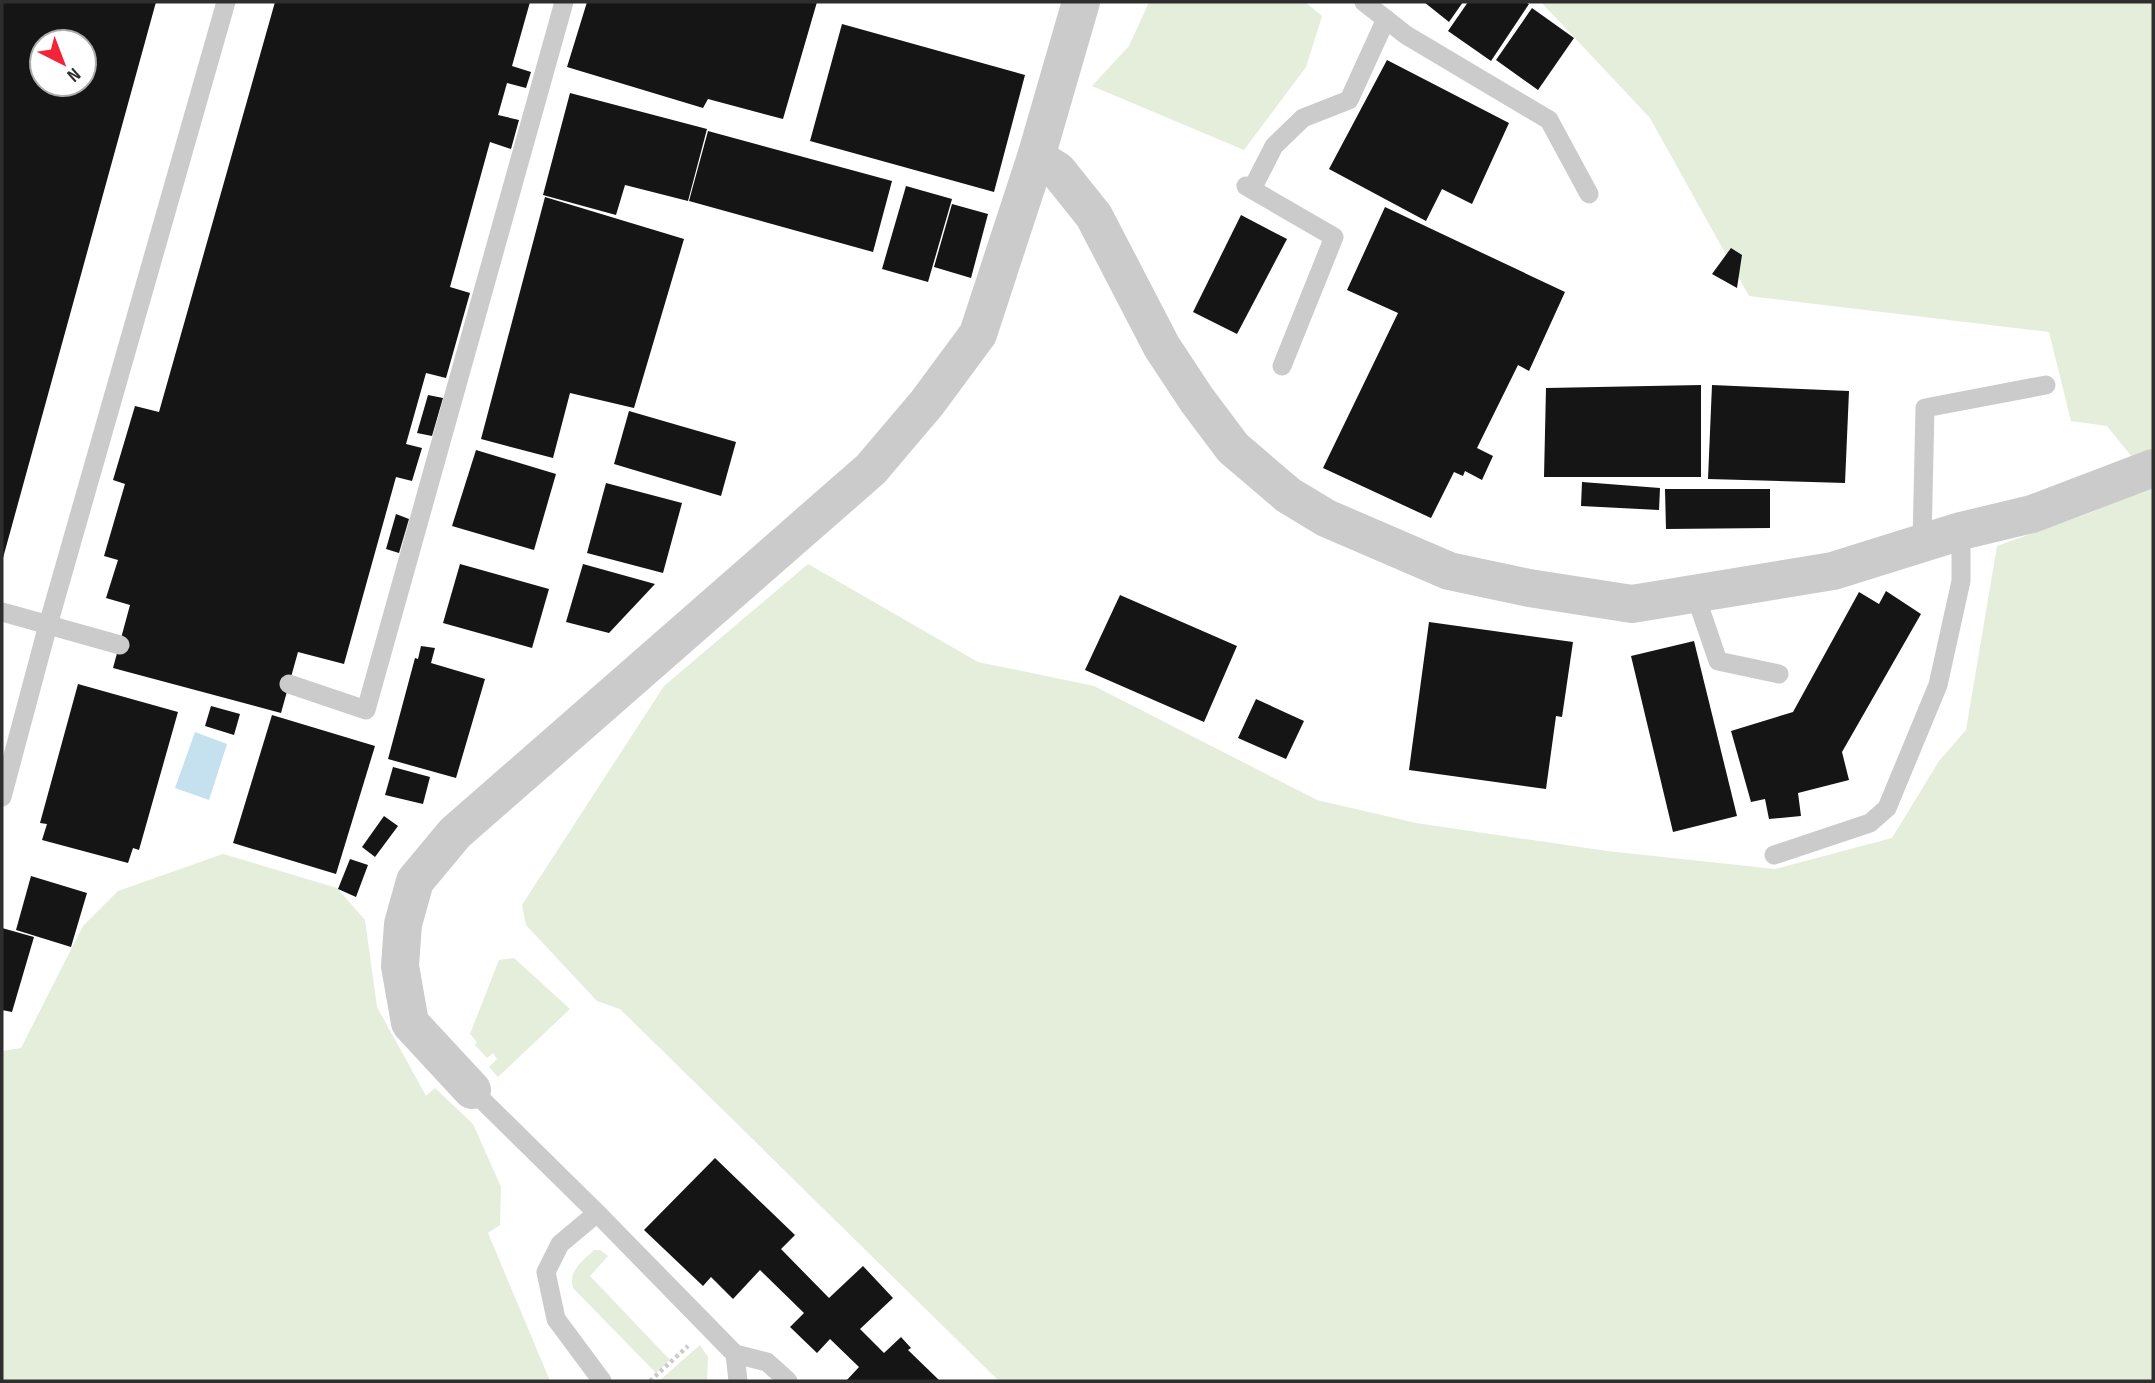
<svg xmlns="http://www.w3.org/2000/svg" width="2155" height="1383" viewBox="0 0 2155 1383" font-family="'Sofia Sans Condensed',sans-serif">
<rect width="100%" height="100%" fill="#fff"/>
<g fill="#e5eddb">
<polygon points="1149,2 1305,2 1322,16 1306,67 1244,150 1092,86 1129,46"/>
<polygon points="1541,2 2153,2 2153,448 2132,457 2107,426 2071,421 2049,332 1749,296 1650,118"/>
<polygon points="2153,484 2153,1381 999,1381 620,1009 597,1001 526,925 522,905 664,686 808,564 978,662 1094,686 1317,800 1416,823 1607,851 1775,869 1892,838 1939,761 1966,730 1997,546 2092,512"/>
<polygon points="223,854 337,888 365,920 377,1007 426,1096 435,1088 473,1124 501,1187 500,1225 488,1233 550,1381 2,1381 2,1051 21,1048 83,926 118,891"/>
<polygon points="514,958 570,1009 498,1077 489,1067 497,1059 493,1053 487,1058 475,1045 477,1042 470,1034 499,960"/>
<path d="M594 1250H600L608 1256 590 1276 670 1360 656 1373 573 1288C568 1270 583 1261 594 1250Z"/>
<polygon points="700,1345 708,1357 707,1381 659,1381"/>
</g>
<polygon fill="#c5e0ee" points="195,732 227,744 209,800 175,788"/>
<g fill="#151515" fill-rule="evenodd">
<path d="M2 2H156L3 558H2ZM42 42H84V84H42Z"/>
<polygon points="275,2 530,2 512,66 531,72 526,88 507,83 498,115 519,120 511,149 490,142 450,287 470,293 446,378 426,373 406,444 422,448 412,481 396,477 344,664 298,652 281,713 113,668 130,605 106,598 118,560 104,556 125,484 113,480 135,406 159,412"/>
<polygon points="587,2 817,2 783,119 708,99 703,108 567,67"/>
<polygon points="1424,2 1463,2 1449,22"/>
<polygon points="1468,2 1525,2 1529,4 1491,61 1448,31"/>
<polygon points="1532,8 1574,38 1538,90 1496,60"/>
<polygon points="842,24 1025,75 994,192 810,141"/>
<polygon points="1387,60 1509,123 1472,204 1442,189 1426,221 1329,169"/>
<polygon points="570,93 707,129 688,201 625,185 616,215 543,195"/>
<polygon points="708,131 892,181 873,252 689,201"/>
<polygon points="906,186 952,199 928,282 882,269"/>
<polygon points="545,197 684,239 634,408 570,393 553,458 481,439"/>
<polygon points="952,204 988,214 971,278 934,267"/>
<polygon points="1385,207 1565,292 1529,371 1518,365 1477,448 1493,456 1482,480 1465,471 1463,476 1454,472 1431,518 1323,468 1398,313 1347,290"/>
<polygon points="1241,215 1287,239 1237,334 1193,312"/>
<polygon points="1731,248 1742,255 1737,288 1712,274"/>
<polygon points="1701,385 1701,477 1544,477 1546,388"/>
<polygon points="1712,385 1849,391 1845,483 1708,479"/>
<polygon points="428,395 443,398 432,436 417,433"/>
<polygon points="629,411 736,442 721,496 614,464"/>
<polygon points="476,450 556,474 534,550 452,526"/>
<polygon points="1582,482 1660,488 1659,510 1581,506"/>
<polygon points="606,483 682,503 663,573 587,553"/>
<polygon points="1665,489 1770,489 1770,528 1666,529"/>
<polygon points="396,514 409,519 399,553 386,549"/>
<polygon points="460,564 549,589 532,648 443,623"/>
<polygon points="583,564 655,584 609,633 566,622"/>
<polygon points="1886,591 1921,614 1842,752 1849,780 1798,793 1801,816 1769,819 1765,799 1751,802 1731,731 1793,712 1859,592 1879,604"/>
<polygon points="1120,595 1237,646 1204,722 1085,670"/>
<polygon points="1429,622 1573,642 1562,717 1556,716 1546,789 1409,770"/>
<polygon points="1694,641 1737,816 1673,832 1631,656"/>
<polygon points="421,646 435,648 431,663 485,679 456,778 388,759 415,658 418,659"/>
<polygon points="78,684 178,712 139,850 133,848 128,863 42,840 47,824 40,823"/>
<polygon points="1256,699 1304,721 1286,759 1238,738"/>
<polygon points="211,706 240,714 234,735 205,726"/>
<polygon points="272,715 375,746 336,874 233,843"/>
<polygon points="393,767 430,777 423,804 385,795"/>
<polygon points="384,816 398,826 375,857 362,847"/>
<polygon points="350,859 368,865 356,897 338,889"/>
<polygon points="31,876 87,893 71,947 16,930"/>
<polygon points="2,928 34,937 12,1012 2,1010"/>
<polygon points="715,1158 795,1235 781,1249 829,1298 863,1266 893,1298 860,1329 884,1353 901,1337 911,1348 908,1350 940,1381 846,1381 859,1367 830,1339 817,1353 790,1327 804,1313 760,1270 733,1299 711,1277 703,1286 644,1230"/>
</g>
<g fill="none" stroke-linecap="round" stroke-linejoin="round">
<polyline stroke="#cbcbcb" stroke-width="4.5" stroke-dasharray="3.5 3.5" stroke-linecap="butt" points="650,1381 688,1346"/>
<g stroke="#cbcbcb" stroke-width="19">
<polyline points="1364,2 1406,35 1549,120 1589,194"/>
<polyline points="1246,186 1334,237 1282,366"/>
<polyline points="1252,189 1274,146 1303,118 1349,100 1386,19"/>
<polyline points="1922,543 1925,408 2046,385"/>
<polyline points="1695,594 1718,661 1779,674"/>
<polyline points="2,612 120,645"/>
<polyline points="289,684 366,710 564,2"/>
<polyline points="2,797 48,625 226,2"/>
<polyline points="1774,855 1870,823 1887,808 1938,685 1961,581 1961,531"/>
<polyline points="472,1090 597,1213 735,1354 738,1381"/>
<polyline points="597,1213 560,1244 546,1272 556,1319 602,1381"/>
<polyline points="735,1354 767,1362 788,1381"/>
</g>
<polyline stroke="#cbcbcb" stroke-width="38" points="472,1090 410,1023 400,966 403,924 415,881 455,833 871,469 927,403 978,334 1036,157 1058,171 1094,216 1162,347 1197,400 1233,448 1288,495 1326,518 1449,571 1529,588 1632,604 1833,571 1961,531 2032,514 2153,468"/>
<polyline stroke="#cbcbcb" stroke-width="38" points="1036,157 1081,2"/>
</g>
<rect width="2155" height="1383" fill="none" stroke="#2e2e2e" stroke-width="7"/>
<g transform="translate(63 63) rotate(138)"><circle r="33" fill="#ffffff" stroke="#ababab" stroke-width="2"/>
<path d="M0-5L12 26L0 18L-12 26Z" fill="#f32338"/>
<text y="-10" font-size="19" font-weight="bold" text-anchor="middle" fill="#2e2e2e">N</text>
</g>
</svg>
